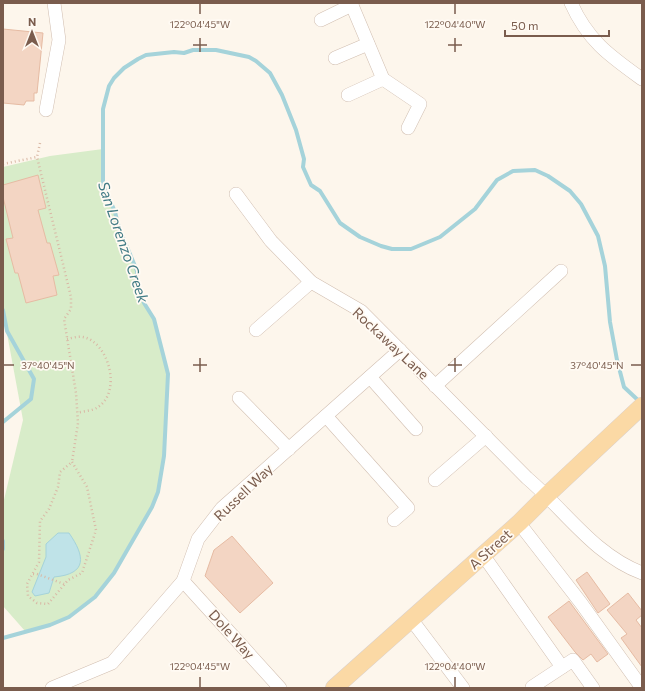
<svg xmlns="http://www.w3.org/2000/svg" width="645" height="691" viewBox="0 0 645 691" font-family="Commissioner,sans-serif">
<rect width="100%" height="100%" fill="#fdf6ec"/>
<path fill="#d8ecc9" d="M103 149 102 166 103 184 115 212 119 228 137 271V281L144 303 154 319 166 366 168 374 164 456 158 492 152 507 118 564C109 592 77 617 49 625 41 628 33 628 25 631L3 606V504L23 420 3 312V167L50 156Z"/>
<path fill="#bfe3e8" stroke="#a5d3da" d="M58 533H69C85 556 88 574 54 577L49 593 35 596 32 592 46 557V544Z"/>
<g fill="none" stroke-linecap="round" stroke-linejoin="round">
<g stroke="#a5d3da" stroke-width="4">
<polyline points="3,310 7,331 34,379 31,399 3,422"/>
<polyline points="3,541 3,549"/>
<polyline points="3,638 50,625 69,617 95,597 114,573 152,507 158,492 164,456 168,374 166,366 154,319 144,303 137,281 137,271 119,228 115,212 103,184 103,109 109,86 114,78 124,68 138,59 146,55 174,52 184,53 193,50 216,50 249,57 256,61 270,73 282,95 296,130 304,159 303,167 311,185 320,191 340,223 360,237 381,246 392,249 411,249 440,237 475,209 497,180 513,171 535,170 548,176 570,191 581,204 598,236 605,266 610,322 617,360 624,387 640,402"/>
</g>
</g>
<g fill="#f3d5c3" stroke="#e6bba3">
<polygon points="3,29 43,33 37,93 34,93 34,101 26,101 24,105 3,103"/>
<polygon points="38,175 46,208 38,210 47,243 50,243 59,275 53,276 57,295 26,303 18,273 15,273 6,239 13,238 3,197 3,185"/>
<polygon points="232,536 273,583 240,613 205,576 214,550"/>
<polygon points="587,572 610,604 598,613 576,580"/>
<polygon points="628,593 642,611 642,615 636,620 642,628 642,667 621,638 627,634 607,610"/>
<polygon points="569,601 608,654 597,662 591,654 583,660 575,652 548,617"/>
</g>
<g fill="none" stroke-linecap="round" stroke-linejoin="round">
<g stroke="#d1beb0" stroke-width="14">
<g id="minor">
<polyline points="351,3 383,79 420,104 408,128"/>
<path d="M571 3C588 41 610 56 642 79"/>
<polyline points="321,20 352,5"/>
<polyline points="335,58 368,44"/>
<polyline points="348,95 383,79"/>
<polyline points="46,110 59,40 54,3"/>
<path d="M236 194 271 241 311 282 361 311 527 478C565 510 594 555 642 573"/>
<polyline points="256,330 311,282"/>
<polyline points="370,377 416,429"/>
<polyline points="435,386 561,271"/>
<polyline points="239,398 289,449"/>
<polyline points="326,416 408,508 394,520"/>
<polyline points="435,480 486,436"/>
<polyline points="519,523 581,603 642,688"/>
<polyline points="483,555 562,667"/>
<polyline points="183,581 280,688"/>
<polyline points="411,619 463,688"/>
<polyline points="532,687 573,660 593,688"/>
<polyline points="52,688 112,663 183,581 198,539 222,508 400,350"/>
</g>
</g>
<g stroke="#dad1cd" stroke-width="18">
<polyline id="major" points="334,688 519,523 547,495 642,406"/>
</g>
<g stroke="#d9b8a5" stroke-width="2.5" stroke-dasharray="1 3" stroke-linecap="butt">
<polyline points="40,143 37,157 71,297 71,309 64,319 76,393 78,423 72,462"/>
<polyline points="3,164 37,157"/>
<path d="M67 339C72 338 78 336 83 337 109 342 122 392 98 407 93 411 83 411 77 413"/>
<polygon points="72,462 87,487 96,530 82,573 68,580 48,604 37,603 28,596 27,584 39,562 40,521 49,509 58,487 60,472"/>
<polyline points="33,574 37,574 64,584"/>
</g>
<use href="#minor" stroke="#fff" stroke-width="13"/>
<use href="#major" stroke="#fbd9a5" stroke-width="17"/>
</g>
<path fill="none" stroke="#7a5c4d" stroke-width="1.5" d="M200 4V14M455 4V14M200 38V52M455 38V52M193 45H207M448 45H462M200 358V372M455 358V372M4 365H14M193 365H207M448 365H462M631 365H641M200 677V687M455 677V687"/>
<g text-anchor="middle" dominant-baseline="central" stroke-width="3.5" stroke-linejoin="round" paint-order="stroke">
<g font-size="14" fill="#7a5c4d" stroke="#fffaf3">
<text transform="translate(391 343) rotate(43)">Rockaway Lane</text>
<text transform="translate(243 492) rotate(-44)">Russell Way</text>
<text transform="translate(490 549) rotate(-42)">A Street</text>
<text transform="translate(232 634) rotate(48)">Dole Way</text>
</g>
<g font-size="15" font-style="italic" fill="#437c86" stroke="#fffaf3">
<text transform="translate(124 242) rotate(71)">San Lorenzo Creek</text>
</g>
</g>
<g font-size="10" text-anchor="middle" fill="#7a5c4d" stroke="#fffaf3" stroke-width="3.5" stroke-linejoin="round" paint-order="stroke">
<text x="200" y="28">122°04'45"W</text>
<text x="455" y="28">122°04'40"W</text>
<text x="48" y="369">37°40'45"N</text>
<text x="597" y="369">37°40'45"N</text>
<text x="200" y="670">122°04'45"W</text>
<text x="455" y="670">122°04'40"W</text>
</g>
<rect width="645" height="691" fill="none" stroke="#7a5c4d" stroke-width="8"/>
<g transform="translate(32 32)" stroke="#fffaf3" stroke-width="3" paint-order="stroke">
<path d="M0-3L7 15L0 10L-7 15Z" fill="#7a5c4d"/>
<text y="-6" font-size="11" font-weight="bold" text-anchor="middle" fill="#7a5c4d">N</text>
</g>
<path d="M505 30v6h104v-6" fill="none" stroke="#7a5c4d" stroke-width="2"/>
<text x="511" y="30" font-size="12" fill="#7a5c4d" stroke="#fffaf3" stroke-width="3" paint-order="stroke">50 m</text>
</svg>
